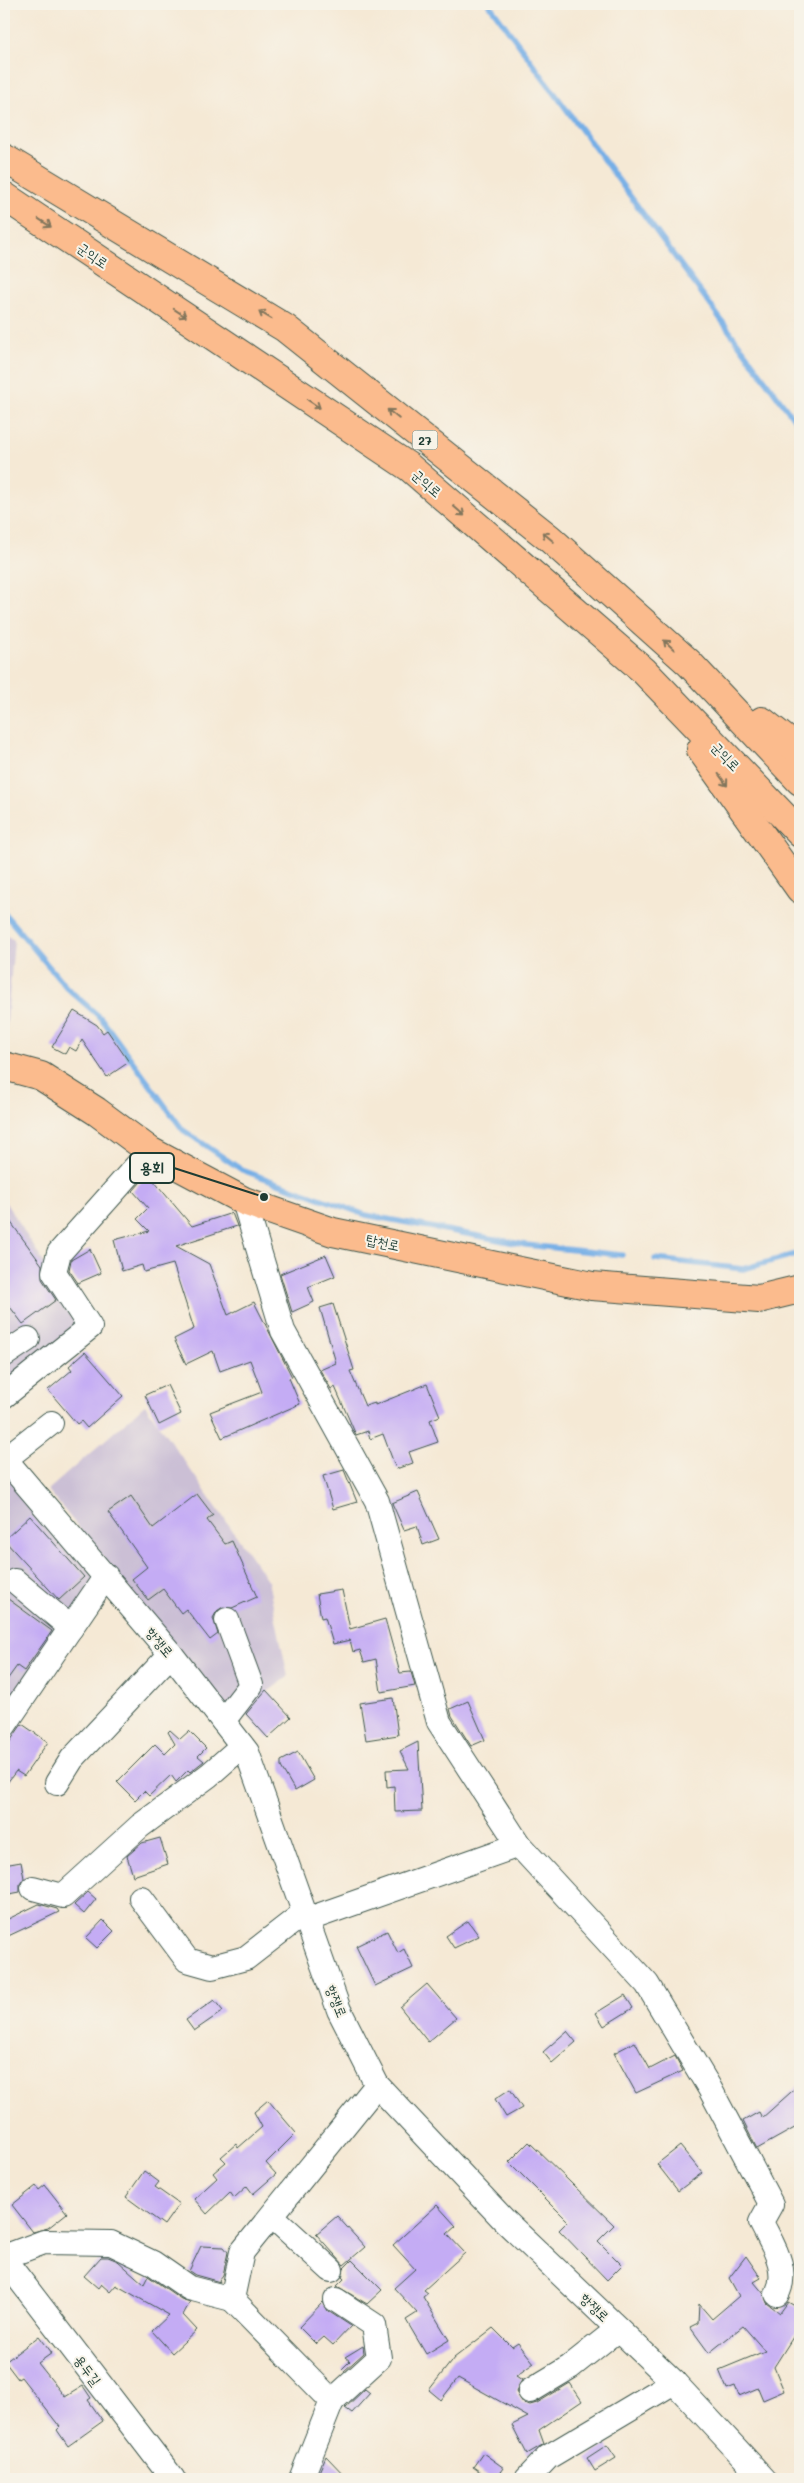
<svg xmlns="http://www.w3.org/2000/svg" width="804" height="2483" viewBox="0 0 804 2483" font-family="Mali,'Poor Story',sans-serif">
<rect width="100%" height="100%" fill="#f7f3e8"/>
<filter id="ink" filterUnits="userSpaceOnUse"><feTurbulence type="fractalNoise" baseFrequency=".02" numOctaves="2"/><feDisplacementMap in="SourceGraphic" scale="10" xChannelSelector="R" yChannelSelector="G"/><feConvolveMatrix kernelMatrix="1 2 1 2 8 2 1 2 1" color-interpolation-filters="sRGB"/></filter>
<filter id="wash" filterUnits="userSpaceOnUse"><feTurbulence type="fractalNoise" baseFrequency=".0096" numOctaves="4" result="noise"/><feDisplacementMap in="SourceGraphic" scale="20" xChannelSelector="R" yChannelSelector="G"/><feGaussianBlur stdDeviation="1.12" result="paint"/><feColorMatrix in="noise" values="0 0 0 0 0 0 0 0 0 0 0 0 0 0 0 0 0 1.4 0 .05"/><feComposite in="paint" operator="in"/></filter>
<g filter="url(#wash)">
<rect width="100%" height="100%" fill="#f5e9d5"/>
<g fill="#cbbfd5">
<polygon points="4,934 14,940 5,1045 4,1045"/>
<polygon points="4,1200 84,1326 4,1388"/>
<polygon points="145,1405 268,1581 288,1677 233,1717 48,1490"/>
<polygon points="4,1471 96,1577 4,1728"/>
</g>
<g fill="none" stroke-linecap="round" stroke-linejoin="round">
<g stroke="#76afe6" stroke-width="5.5">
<polyline points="489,4 800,427"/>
<polyline points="4,913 67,988 101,1018 183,1130 242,1170 366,1215 526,1245 622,1255"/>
<polyline points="655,1259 743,1269 800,1253"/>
</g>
</g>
<g id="blocks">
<g fill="#c4acf4">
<polygon points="74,1011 97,1025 103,1033 107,1030 129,1062 107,1077 82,1040 76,1051 69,1047 65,1054 52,1047"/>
<polygon points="148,1174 192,1226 232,1213 237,1226 176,1246 209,1264 228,1315 254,1302 292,1377 289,1378 300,1404 222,1438 210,1412 262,1392 250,1360 220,1371 213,1351 186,1364 174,1339 194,1329 173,1264 144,1272 142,1265 122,1271 114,1240 149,1231 137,1219 148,1208 133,1191"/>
<polygon points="4,1213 42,1265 42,1279 56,1300 23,1324 4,1299"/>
<polygon points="90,1249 101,1273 78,1283 69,1270 71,1260"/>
<polygon points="326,1255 335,1276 308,1287 314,1302 292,1312 280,1274"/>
<polygon points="333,1304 354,1370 350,1371 365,1406 375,1403 375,1405 427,1384 440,1416 430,1420 438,1442 409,1452 413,1463 396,1469 383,1434 370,1439 368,1431 356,1435 335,1387 331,1389 320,1370 336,1363 320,1308"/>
<polygon points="85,1352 123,1396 87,1428 81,1421 77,1424 48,1390 72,1370 69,1366"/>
<polygon points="167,1385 181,1414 159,1425 145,1395"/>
<polygon points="344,1470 357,1502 333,1509 323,1476"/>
<polygon points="418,1492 439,1539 423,1545 417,1526 404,1530 392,1503"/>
<polygon points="197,1494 213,1515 207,1520 225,1544 232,1541 257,1597 232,1608 223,1607 217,1611 213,1618 218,1634 210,1640 186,1609 181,1613 163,1589 148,1600 132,1579 147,1567 108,1512 131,1496 153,1528"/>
<polygon points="30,1516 84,1577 59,1600 4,1540"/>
<polygon points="342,1590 350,1629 385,1619 400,1673 411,1672 415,1686 381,1692 376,1659 364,1662 360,1650 353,1652 350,1640 333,1644 325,1617 321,1618 317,1594"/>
<polygon points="4,1596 52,1631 24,1671 17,1666 4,1684"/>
<polygon points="266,1690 291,1717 268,1738 246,1714"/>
<polygon points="393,1698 398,1735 366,1740 360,1703"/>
<polygon points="468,1701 485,1740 471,1746 452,1716 450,1709"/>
<polygon points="22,1724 48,1742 24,1776 16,1771 4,1787 4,1750"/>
<polygon points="170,1730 180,1739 189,1731 206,1748 198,1756 204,1761 190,1772 188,1770 176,1782 171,1775 149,1796 144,1791 135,1800 117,1782 155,1744 165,1754 175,1744 168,1732"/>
<polygon points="418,1742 422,1811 395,1812 394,1786 387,1787 386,1770 409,1769 400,1751"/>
<polygon points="298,1752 314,1780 295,1791 281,1767 281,1761"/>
<polygon points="160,1838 168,1864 133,1876 127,1856 142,1843"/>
<polygon points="21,1862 24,1878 20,1884 20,1892 4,1895 4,1865"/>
<polygon points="88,1892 96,1899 84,1914 74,1905"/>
<polygon points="39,1904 57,1909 59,1912 4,1938 4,1921"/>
<polygon points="103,1920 114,1931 97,1948 86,1938"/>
<polygon points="468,1921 479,1936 454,1948 446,1936"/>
<polygon points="387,1931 398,1953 404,1949 413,1968 375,1986 356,1946"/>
<polygon points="427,1984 456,2018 428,2042 400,2007"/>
<polygon points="625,1995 633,2008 604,2026 596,2013"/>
<polygon points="214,2000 223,2011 194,2031 186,2020"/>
<polygon points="567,2031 576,2042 552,2063 543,2052"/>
<polygon points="635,2042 650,2069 675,2056 683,2071 636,2093 614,2053"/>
<polygon points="800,2084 800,2125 757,2149 743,2121 759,2112 762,2118"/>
<polygon points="510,2089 522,2108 506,2117 495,2099"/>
<polygon points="268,2100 296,2133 266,2163 276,2174 253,2194 247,2186 234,2198 230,2192 207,2214 194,2199 217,2178 213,2173 226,2162 221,2157 236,2144 238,2148 262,2127 254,2112"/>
<polygon points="529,2142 614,2225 598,2241 622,2265 607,2280 559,2230 568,2221 509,2162"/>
<polygon points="680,2146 702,2173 678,2191 657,2164"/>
<polygon points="144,2171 159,2182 155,2187 179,2204 164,2225 126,2197"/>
<polygon points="45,2185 67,2213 48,2228 33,2232 12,2205 36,2186 39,2190"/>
<polygon points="437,2205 456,2226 447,2234 465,2253 424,2290 428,2293 423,2297 449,2340 426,2354 406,2320 417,2313 394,2288 415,2269 393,2245"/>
<polygon points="337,2216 365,2247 344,2265 316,2234"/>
<polygon points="201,2246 224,2247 228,2252 223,2275 219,2280 220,2282 195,2275 189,2271"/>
<polygon points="746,2256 761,2278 754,2282 764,2294 767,2303 780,2313 788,2302 800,2309 800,2326 774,2367 784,2391 763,2400 758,2388 739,2396 735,2386 727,2389 719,2370 765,2351 743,2326 709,2353 690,2327 698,2323 699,2304 712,2319 739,2296 729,2278"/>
<polygon points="101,2257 108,2257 118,2261 144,2284 148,2276 181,2299 190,2302 183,2315 197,2330 172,2353 152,2331 169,2315 116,2285 110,2292 101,2284 98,2288 84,2276"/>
<polygon points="352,2260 382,2290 367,2304 337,2286 344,2279 342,2277 344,2268"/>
<polygon points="323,2302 328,2311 351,2326 333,2345 324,2337 316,2344 299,2327"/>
<polygon points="493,2328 512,2347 518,2343 534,2363 516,2376 522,2380 516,2392 523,2403 530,2405 537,2403 570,2383 582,2401 539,2430 544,2444 527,2454 512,2425 528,2417 458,2378 441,2400 429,2390 454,2358"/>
<polygon points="39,2336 52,2353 38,2363 65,2397 83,2386 91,2398 88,2400 103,2421 68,2446 57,2430 60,2427 21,2377 18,2379 5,2362"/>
<polygon points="363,2346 364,2353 344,2371 342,2369 350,2361 345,2357"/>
<polygon points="365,2389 370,2393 352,2413 345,2408"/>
<polygon points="607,2445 616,2458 595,2471 587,2458"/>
<polygon points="483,2453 504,2468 496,2479 491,2479 473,2467"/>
<polygon points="326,2456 348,2479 316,2479"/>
</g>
</g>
</g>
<g filter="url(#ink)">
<use href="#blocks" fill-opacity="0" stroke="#3f574c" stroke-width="1"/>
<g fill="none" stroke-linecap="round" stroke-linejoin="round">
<g stroke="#3f574c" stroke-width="26">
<g id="minor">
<path d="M244 1201 283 1331 377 1501 439 1722 519 1845 647 1984 709 2087 771 2204 761 2222C772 2245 790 2269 777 2294"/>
<polyline points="4,1355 28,1339"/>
<polyline points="4,1396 90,1327 54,1272 59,1253 150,1151"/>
<polyline points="4,1458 171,1654 247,1752 339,2010 377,2085 505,2221 674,2382 764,2479"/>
<polyline points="5,1459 51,1423"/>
<polyline points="15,1581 71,1628"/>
<polyline points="223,1721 251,1685 227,1620"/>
<polyline points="4,1726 106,1576"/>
<polyline points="57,1783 72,1759 171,1654"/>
<polyline points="33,1888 63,1896 140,1826 209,1775 242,1746"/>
<polyline points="141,1898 187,1960 212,1967 246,1958 304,1913"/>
<polyline points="306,1920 519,1845"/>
<polyline points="272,2216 331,2270"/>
<polyline points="4,2257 44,2242 111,2243 153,2263 189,2288 232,2299"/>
<polyline points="4,2259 173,2479"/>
<polyline points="530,2391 570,2367 618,2329"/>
<polyline points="332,2401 379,2358 374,2325 336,2300"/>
<polyline points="301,2479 332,2401 232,2299 242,2252 377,2085"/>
<polyline points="527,2479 548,2457 674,2382"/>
</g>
</g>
<g stroke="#3f574c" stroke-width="30">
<polyline id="major" points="4,1066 41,1076 96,1111 150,1151 244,1201 333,1232 592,1286 759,1299 800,1289"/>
</g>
<g stroke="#3f574c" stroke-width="30">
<g id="highway">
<polyline points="4,158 285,328 549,538 689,663 800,781"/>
<polyline points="4,196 409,467 643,670 800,833"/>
<polyline points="762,721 800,751"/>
<polyline points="701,750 800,889"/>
</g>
</g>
<use href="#minor" stroke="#fff" stroke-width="24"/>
<use href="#major" stroke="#fbbb8d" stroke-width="28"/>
<use href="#highway" stroke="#fbbb8d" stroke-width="28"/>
</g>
<defs><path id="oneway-shaft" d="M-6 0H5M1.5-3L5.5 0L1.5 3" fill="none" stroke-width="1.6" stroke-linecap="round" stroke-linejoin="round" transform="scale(1.25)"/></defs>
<g stroke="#82765c">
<use href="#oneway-shaft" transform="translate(45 223) rotate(33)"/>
<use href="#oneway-shaft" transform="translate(180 313) rotate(34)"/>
<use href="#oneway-shaft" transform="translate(265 315) rotate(-149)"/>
<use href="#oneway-shaft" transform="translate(314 404) rotate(34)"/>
<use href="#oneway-shaft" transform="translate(393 414) rotate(-141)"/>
<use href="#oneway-shaft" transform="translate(459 511) rotate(41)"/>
<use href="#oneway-shaft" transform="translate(548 537) rotate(-140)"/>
<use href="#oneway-shaft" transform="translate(669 645) rotate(-138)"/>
<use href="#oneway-shaft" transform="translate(723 780) rotate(54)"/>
</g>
</g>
<g text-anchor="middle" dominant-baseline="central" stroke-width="4" stroke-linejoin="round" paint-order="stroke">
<rect fill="#f7f3e8" stroke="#60746a" stroke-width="1" x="412.5" y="430.5" width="25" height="19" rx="4"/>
<g font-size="12" font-weight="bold" fill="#1f3d34">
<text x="425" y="440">27</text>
</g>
<g font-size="14" fill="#1f3d34" stroke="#f7f3e8">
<text transform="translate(93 255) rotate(34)">군익로</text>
<text transform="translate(427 483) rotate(41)">군익로</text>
<text transform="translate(726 756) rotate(46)">군익로</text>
<text transform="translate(383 1242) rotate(12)">탑천로</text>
<text transform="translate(160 1642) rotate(50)">항쟁로</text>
<text transform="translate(337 2001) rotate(68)">항쟁로</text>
<text transform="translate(595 2307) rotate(44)">항쟁로</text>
<text transform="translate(88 2370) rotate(53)">용두길</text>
</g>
</g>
<path fill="none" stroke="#1f3d34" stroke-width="2" d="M264 1197L174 1168"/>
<circle fill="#1f3d34" stroke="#f7f3e8" stroke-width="2" cx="264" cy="1197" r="5"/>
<rect fill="#f7f3e8" stroke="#1f3d34" stroke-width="2" x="130" y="1153" width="44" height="30" rx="5"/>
<g font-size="15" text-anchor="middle" font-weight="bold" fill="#1f3d34">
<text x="152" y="1173">용회</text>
</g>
<rect width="804" height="2483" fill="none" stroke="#f7f3e8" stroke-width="20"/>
</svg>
